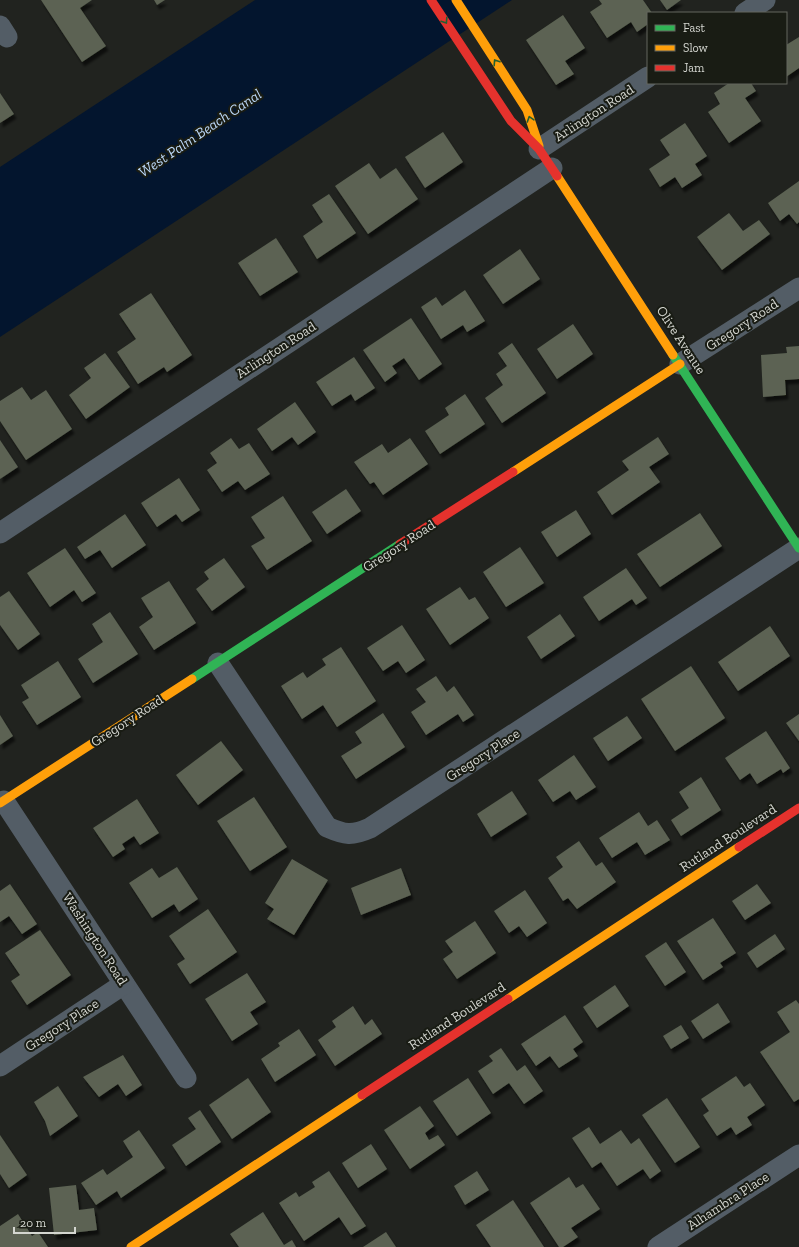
<svg xmlns="http://www.w3.org/2000/svg" width="799" height="1247" viewBox="0 0 799 1247" font-family="'Zilla Slab',serif">
<defs>
<filter id="shadow"><feDropShadow dx="2.5" dy="4.5" stdDeviation="1" flood-color="#0009"/></filter>
</defs>
<rect width="100%" height="100%" fill="#21231f"/>
<polygon fill="#03152e" points="255,0 512,0 0,337 0,167"/>
<g fill="#5b6252" filter="url(#shadow)">
<polygon points="41,0 92,0 80,8 106,46 82,62"/>
<polygon points="154,0 165,0 157,5"/>
<polygon points="599,0 643,0 652,13 648,13 648,24 637,32 631,22 607,38 590,12 602,4"/>
<polygon points="660,0 681,0 667,10"/>
<polygon points="563,15 585,48 565,61 574,74 556,85 526,40"/>
<polygon points="799,37 799,68 786,77 786,45"/>
<polygon points="729,83 751,83 756,91 745,98 761,121 729,143 708,112 720,104 714,93"/>
<polygon points="0,93 14,114 0,123"/>
<polygon points="685,123 707,156 695,164 702,175 682,188 675,177 660,187 649,169 670,155 660,140"/>
<polygon points="443,132 463,162 425,188 405,157"/>
<polygon points="369,163 380,179 396,168 418,199 368,234 335,186"/>
<polygon points="799,181 799,222 797,224 789,214 780,221 768,203"/>
<polygon points="329,194 356,233 317,259 303,236 323,222 312,205"/>
<polygon points="729,213 743,231 759,220 770,234 722,270 697,237"/>
<polygon points="276,238 298,272 260,296 238,263"/>
<polygon points="520,249 540,279 503,304 483,275"/>
<polygon points="465,290 485,321 467,332 463,325 441,339 421,307 436,297 442,306"/>
<polygon points="151,293 192,355 167,372 164,367 138,384 117,352 136,339 119,314"/>
<polygon points="411,318 442,364 419,380 404,358 392,366 397,373 385,382 363,350"/>
<polygon points="573,324 593,354 557,379 537,349"/>
<polygon points="512,343 546,393 502,423 485,398 503,385 496,374 507,366 498,353"/>
<polygon points="799,346 799,379 785,380 786,395 763,397 761,355 787,353 786,347"/>
<polygon points="105,353 130,387 86,419 69,395 91,378 84,368"/>
<polygon points="354,357 375,388 355,401 351,394 332,406 316,382"/>
<polygon points="22,387 31,400 46,390 72,429 26,460 0,421 0,401"/>
<polygon points="465,394 485,424 440,454 425,431 449,415 445,408"/>
<polygon points="295,402 316,432 298,445 292,437 272,451 257,429"/>
<polygon points="658,437 669,454 649,467 660,482 612,515 597,492 629,470 622,461"/>
<polygon points="231,438 239,449 249,443 270,474 245,490 238,481 222,492 207,470 217,463 210,453"/>
<polygon points="410,438 428,464 383,495 374,482 370,484 354,462 382,444 388,453"/>
<polygon points="0,440 18,467 0,479"/>
<polygon points="179,478 200,510 182,522 176,514 157,527 141,503"/>
<polygon points="346,489 361,511 327,534 312,512"/>
<polygon points="283,496 312,541 267,570 251,546 265,538 251,517"/>
<polygon points="576,510 591,534 557,557 541,532"/>
<polygon points="700,513 722,546 660,587 637,554"/>
<polygon points="125,514 146,545 112,568 100,550 85,559 77,547"/>
<polygon points="520,547 544,583 506,607 483,572"/>
<polygon points="65,548 96,593 82,602 74,590 50,607 27,573"/>
<polygon points="224,558 245,587 212,611 196,589 209,579 204,572"/>
<polygon points="626,568 647,598 636,605 632,599 599,621 583,597"/>
<polygon points="169,581 196,623 154,650 139,627 153,617 141,598"/>
<polygon points="460,587 469,600 475,597 489,618 450,645 426,609"/>
<polygon points="9,591 40,634 18,650 0,625 0,597"/>
<polygon points="110,612 138,654 93,683 78,659 103,642 92,624"/>
<polygon points="560,614 575,636 541,659 527,637"/>
<polygon points="402,625 425,660 406,673 398,661 383,671 367,648"/>
<polygon points="770,626 790,656 738,691 718,662"/>
<polygon points="341,647 376,701 337,727 323,705 302,719 281,686 303,672 307,678 326,665 322,659"/>
<polygon points="58,661 81,697 37,725 22,702 29,698 21,685"/>
<polygon points="691,666 725,718 675,751 641,699"/>
<polygon points="436,676 447,692 454,686 474,715 463,722 458,714 426,735 411,712 426,702 416,689"/>
<polygon points="383,713 405,747 356,779 341,756 362,743 355,732"/>
<polygon points="799,714 799,741 786,723"/>
<polygon points="0,715 13,736 0,745"/>
<polygon points="627,716 642,738 608,761 593,738"/>
<polygon points="766,731 790,768 783,773 781,769 757,784 750,773 740,780 725,758"/>
<polygon points="221,741 243,770 198,805 176,775"/>
<polygon points="574,755 596,787 576,800 570,791 553,802 538,780"/>
<polygon points="701,777 721,810 681,836 671,820 689,808 679,792"/>
<polygon points="512,791 527,814 491,837 477,814"/>
<polygon points="254,797 287,847 250,871 217,821"/>
<polygon points="137,799 159,833 140,845 134,836 122,844 125,849 113,857 93,828"/>
<polygon points="639,812 648,826 657,820 670,840 645,855 637,842 612,858 599,838"/>
<polygon points="579,841 596,866 602,862 616,882 577,909 568,898 563,901 548,878 563,867 556,857"/>
<polygon points="292,859 328,880 294,935 267,919 274,909 265,903"/>
<polygon points="177,867 198,899 179,912 174,904 152,918 129,883 152,868 159,878"/>
<polygon points="401,868 411,895 361,915 351,888"/>
<polygon points="10,884 37,924 22,934 9,916 0,922 0,891"/>
<polygon points="757,884 771,903 745,920 732,901"/>
<polygon points="525,890 547,923 527,937 519,926 509,933 494,911"/>
<polygon points="208,909 237,952 190,984 177,964 185,959 169,936"/>
<polygon points="713,918 736,953 720,963 723,967 703,980 677,941"/>
<polygon points="475,921 496,953 457,979 443,959 453,952 445,941"/>
<polygon points="40,930 71,975 27,1005 11,981 20,975 5,953"/>
<polygon points="775,934 785,949 757,968 747,953"/>
<polygon points="666,942 686,972 665,986 645,956"/>
<polygon points="247,973 266,1002 250,1012 258,1024 232,1041 205,999"/>
<polygon points="615,985 629,1006 597,1028 583,1007"/>
<polygon points="796,1000 799,1004 799,1099 794,1102 760,1052 790,1032 777,1012"/>
<polygon points="718,1003 730,1022 703,1039 691,1021"/>
<polygon points="353,1006 365,1025 372,1019 382,1034 335,1066 318,1040 336,1027 332,1021"/>
<polygon points="565,1015 583,1042 573,1049 578,1056 559,1068 550,1056 536,1066 521,1044"/>
<polygon points="681,1025 689,1038 671,1049 663,1036"/>
<polygon points="299,1029 316,1055 275,1082 261,1059 280,1046 278,1043"/>
<polygon points="501,1048 517,1071 525,1065 543,1091 524,1104 509,1083 493,1094 478,1071 493,1061 489,1056"/>
<polygon points="123,1055 142,1085 126,1096 118,1084 99,1097 83,1077"/>
<polygon points="736,1076 744,1087 750,1083 765,1105 747,1117 752,1125 736,1135 731,1127 717,1136 703,1115 709,1111 701,1099"/>
<polygon points="248,1078 271,1112 232,1139 209,1105"/>
<polygon points="468,1078 491,1113 457,1136 433,1101"/>
<polygon points="58,1086 78,1116 50,1136 45,1121 34,1102"/>
<polygon points="667,1098 700,1147 675,1163 642,1115"/>
<polygon points="420,1106 434,1126 425,1133 429,1140 438,1135 445,1145 410,1169 384,1130"/>
<polygon points="200,1110 221,1142 186,1166 172,1145 196,1129 188,1118"/>
<polygon points="589,1127 600,1144 621,1130 631,1144 639,1138 661,1171 650,1179 643,1169 617,1186 601,1162 592,1168 572,1138"/>
<polygon points="139,1130 165,1168 121,1198 117,1191 96,1205 81,1183 103,1169 107,1175 133,1157 123,1141"/>
<polygon points="0,1135 27,1175 9,1188 0,1174"/>
<polygon points="371,1144 387,1169 358,1188 342,1163"/>
<polygon points="329,1171 366,1226 351,1235 339,1217 304,1241 279,1203 296,1192 299,1197 315,1187 312,1182"/>
<polygon points="477,1171 489,1190 465,1205 454,1186"/>
<polygon points="569,1177 576,1188 583,1184 600,1209 571,1228 578,1237 563,1247 559,1247 530,1203"/>
<polygon points="76,1185 79,1210 94,1208 97,1230 54,1235 49,1188"/>
<polygon points="513,1200 544,1247 491,1247 476,1225"/>
<polygon points="263,1212 284,1245 292,1240 296,1247 239,1247 230,1234"/>
<polygon points="18,1214 32,1236 38,1232 48,1247 0,1247 0,1226"/>
<polygon points="386,1232 396,1247 363,1247"/>
</g>
<g fill="none" stroke-linecap="round" stroke-linejoin="round">
<g stroke="#535d66" stroke-width="21">
<polyline points="745,13 765,0"/>
<polyline points="0,26 7,37"/>
<polyline points="539,149 648,77"/>
<polyline points="680,364 799,288"/>
<polyline points="0,533 552,168"/>
<path d="M218 663 327 827C345 835 352 836 370 828L799 548"/>
<polyline points="4,801 186,1078"/>
<polyline points="0,1066 124,984"/>
<polyline points="658,1247 799,1155"/>
</g>
<g stroke="#30b455" stroke-width="9">
<polyline points="673,355 799,548"/>
<polyline points="192,679 400,544"/>
</g>
<g stroke="#ff9f0a" stroke-width="9">
<polyline points="456,0 527,110 539,146"/>
<polyline points="557,176 673,355"/>
<polyline points="513,472 680,364"/>
<polyline points="0,803 192,679"/>
<polyline points="508,999 739,847"/>
<polyline points="131,1247 362,1095"/>
</g>
<g stroke="#e5322d" stroke-width="9">
<polyline points="431,0 511,121 539,149 557,176"/>
<polyline points="400,544 513,472"/>
<polyline points="739,847 799,808"/>
<polyline points="362,1095 508,999"/>
</g>
</g>
<defs><path id="oneway-chevron" d="M-2-3.5L2.5 0L-2 3.5" fill="none" stroke-width="1.6" stroke-linecap="round" stroke-linejoin="round"/></defs>
<g stroke="#236031">
<use href="#oneway-chevron" transform="translate(445 21) rotate(57)"/>
<use href="#oneway-chevron" transform="translate(496 62) rotate(-123)"/>
<use href="#oneway-chevron" transform="translate(530 119) rotate(-108)"/>
</g>
<g text-anchor="middle" dominant-baseline="central" stroke-width="4" stroke-linejoin="round" paint-order="stroke">
<g font-size="14" fill="#d4d6d0" stroke="#191c14">
<text transform="translate(594 113) rotate(-33)">Arlington Road</text>
<text transform="translate(742 325) rotate(-33)">Gregory Road</text>
<text transform="translate(681 340) rotate(57)">Olive Avenue</text>
<text transform="translate(276 350) rotate(-33)">Arlington Road</text>
<text transform="translate(399 546) rotate(-33)">Gregory Road</text>
<text transform="translate(127 721) rotate(-33)">Gregory Road</text>
<text transform="translate(483 755) rotate(-33)">Gregory Place</text>
<text transform="translate(728 838) rotate(-33)">Rutland Boulevard</text>
<text transform="translate(95 939) rotate(57)">Washington Road</text>
<text transform="translate(457 1016) rotate(-33)">Rutland Boulevard</text>
<text transform="translate(62 1025) rotate(-33)">Gregory Place</text>
<text transform="translate(728 1201) rotate(-33)">Alhambra Place</text>
</g>
<g font-size="15" font-style="italic" fill="#bcd8f8" stroke="#191c14">
<text transform="translate(200 133) rotate(-34)">West Palm Beach Canal</text>
</g>
</g>
<rect x="647" y="12" width="140" height="72" fill="#191c14" stroke="#64665f"/>
<rect x="655" y="25" width="20" height="6" fill="#30b455" stroke="#64665f"/>
<text x="683" y="32" font-size="12" fill="#d4d6d0">Fast</text>
<rect x="655" y="45" width="20" height="6" fill="#ff9f0a" stroke="#64665f"/>
<text x="683" y="52" font-size="12" fill="#d4d6d0">Slow</text>
<rect x="655" y="65" width="20" height="6" fill="#e5322d" stroke="#64665f"/>
<text x="683" y="72" font-size="12" fill="#d4d6d0">Jam</text>
<path d="M14 1227v6h61v-6" fill="none" stroke="#d4d6d0" stroke-width="2"/>
<text x="20" y="1227" font-size="12" fill="#d4d6d0" stroke="#191c14" stroke-width="3" paint-order="stroke">20 m</text>
</svg>
